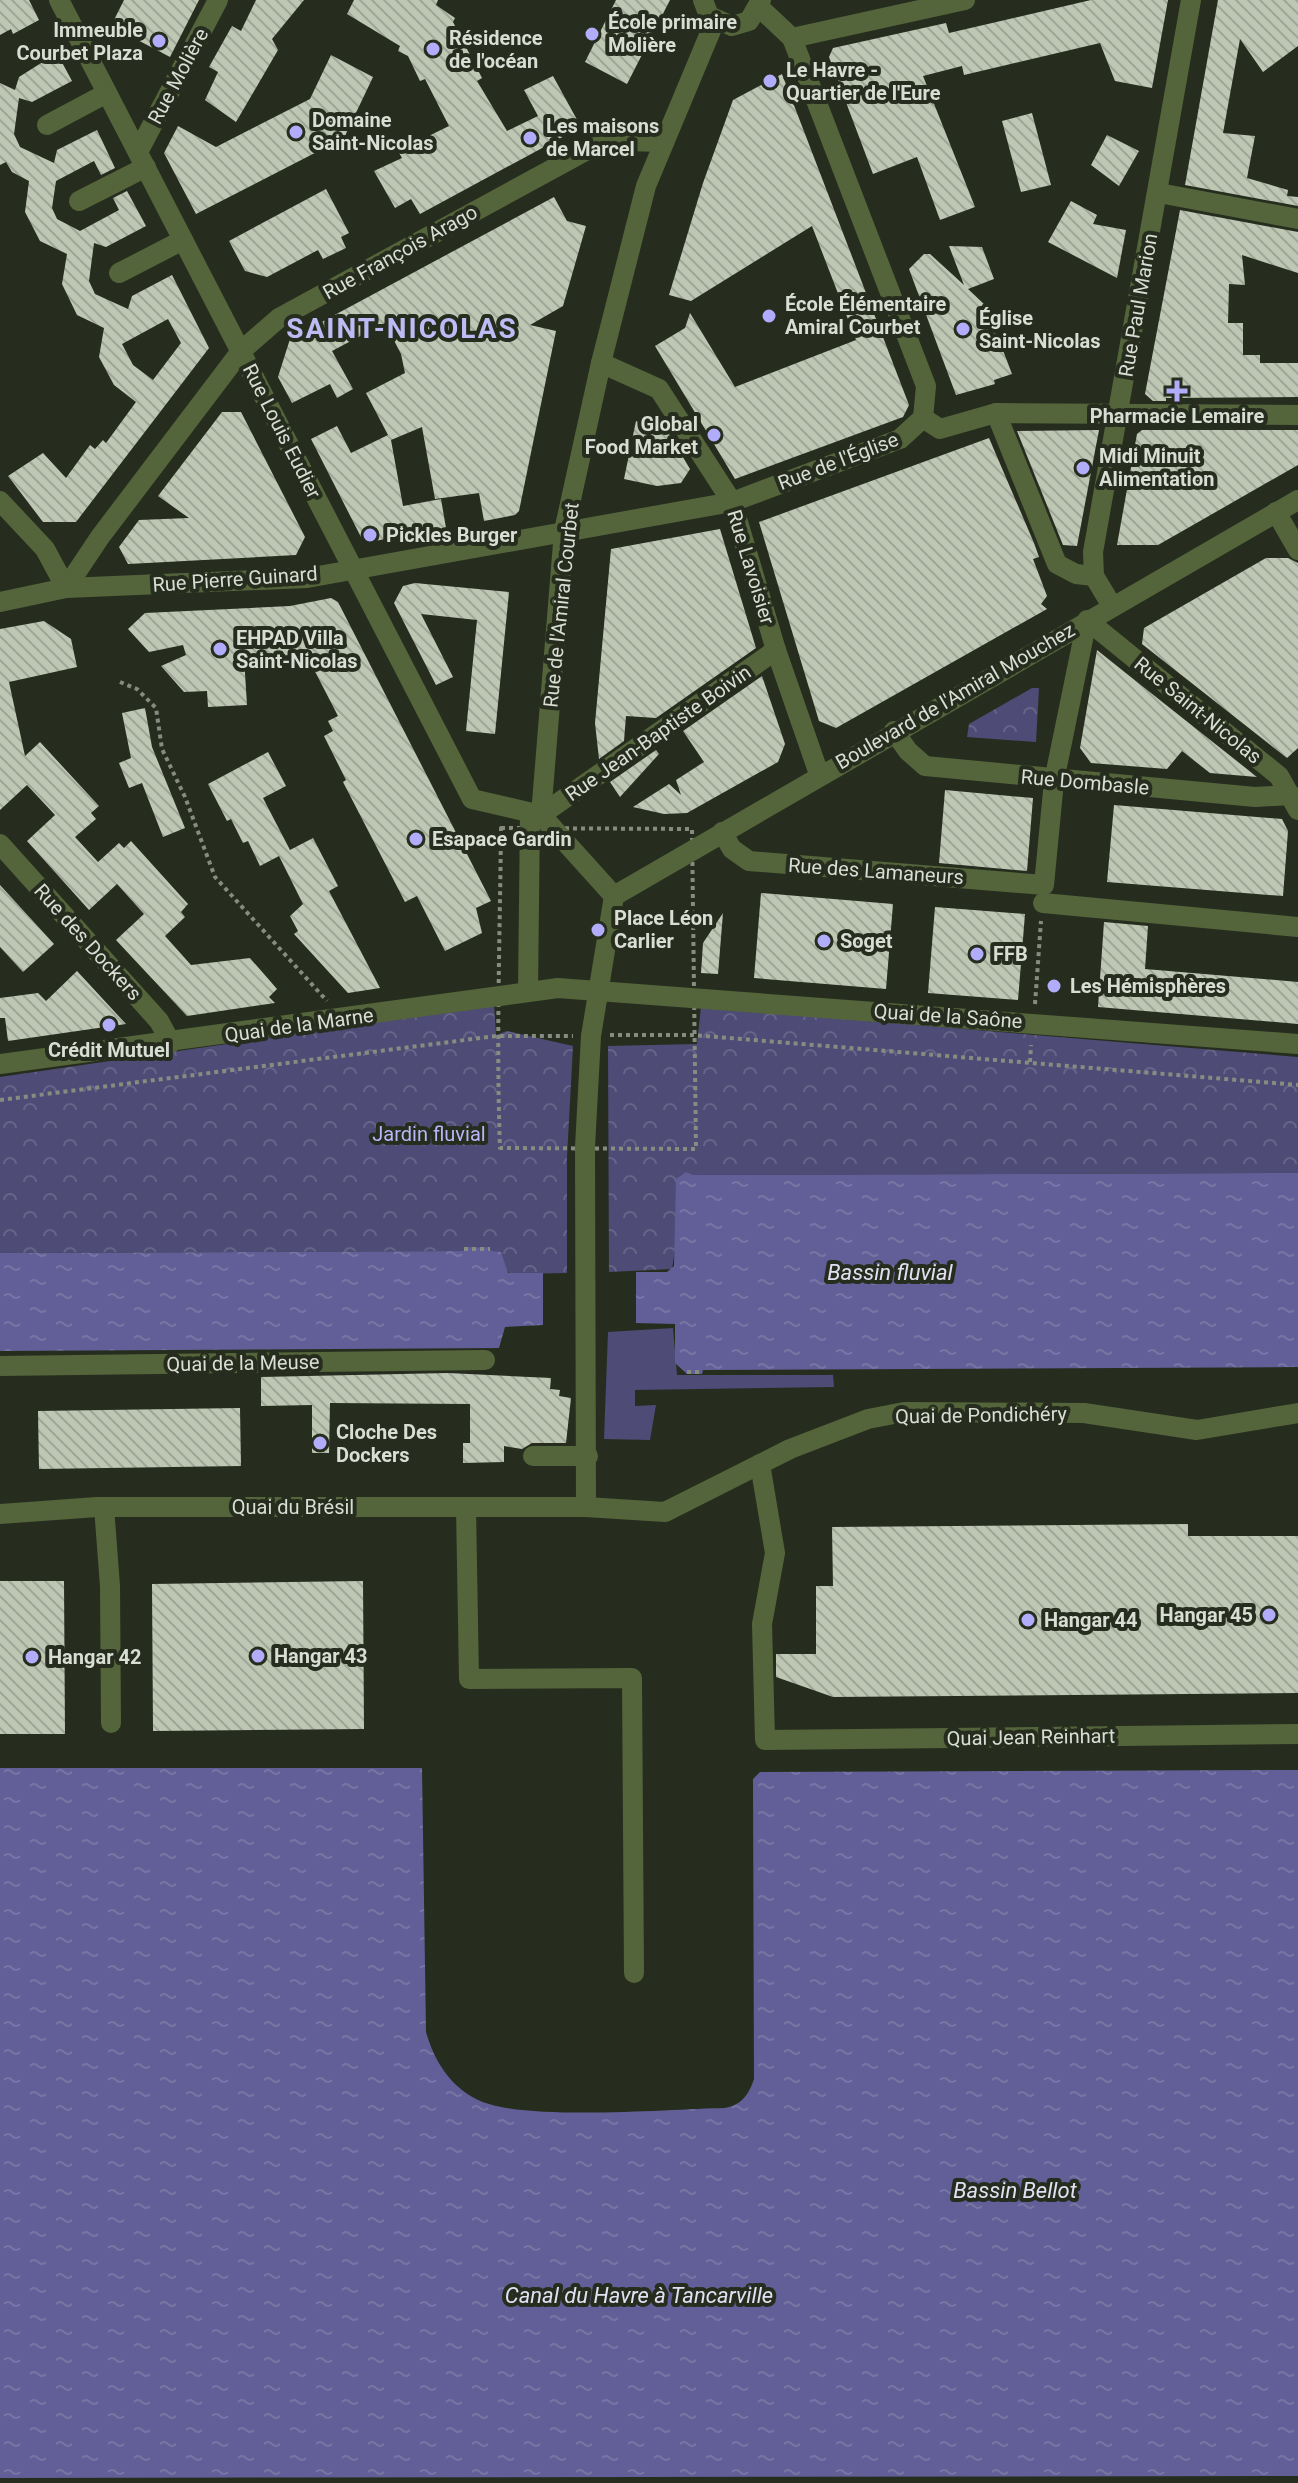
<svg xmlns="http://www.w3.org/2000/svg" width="1298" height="2483" viewBox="0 0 1298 2483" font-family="Roboto,sans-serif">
<defs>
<pattern id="park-crowns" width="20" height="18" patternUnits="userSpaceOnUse" patternTransform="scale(2)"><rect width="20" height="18" fill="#4e4b76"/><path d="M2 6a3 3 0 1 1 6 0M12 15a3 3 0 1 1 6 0" fill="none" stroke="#676489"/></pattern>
<pattern id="water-ripples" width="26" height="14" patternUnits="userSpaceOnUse" patternTransform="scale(2)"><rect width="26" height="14" fill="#625e97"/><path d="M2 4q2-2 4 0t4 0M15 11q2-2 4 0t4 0" fill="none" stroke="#7875a5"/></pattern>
<pattern id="building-back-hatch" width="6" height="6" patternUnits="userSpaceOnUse" patternTransform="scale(2)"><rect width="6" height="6" fill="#bec7b4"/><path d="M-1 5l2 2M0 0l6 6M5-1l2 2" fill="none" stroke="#9fa697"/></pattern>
</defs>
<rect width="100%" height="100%" fill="#272d1e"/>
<polygon fill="#4e4b76" points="673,1328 677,1375 833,1375 834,1387 635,1390 635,1406 656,1405 650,1440 604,1439 608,1332"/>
<g fill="url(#park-crowns)">
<polygon points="1032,688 1039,688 1036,742 967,737 969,724"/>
<polygon points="494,1005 496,1035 507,1031 573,1046 567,1157 567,1273 510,1274 490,1251 0,1253 0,1077"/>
<polygon points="701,1007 1298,1057 1298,1173 686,1175 672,1269 609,1272 608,1046 697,1044"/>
</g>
<g fill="url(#water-ripples)">
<polygon points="686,1172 693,1175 1298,1173 1298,1367 703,1370 702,1374 687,1374 675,1363 675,1324 636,1323 636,1272 667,1272 674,1266 676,1179"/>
<polygon points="489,1247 491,1251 501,1252 508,1273 543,1273 543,1325 505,1327 499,1348 0,1351 0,1253 464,1251 465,1248"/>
<path d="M0 1768H422L426 2032C434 2060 449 2085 476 2099 518 2122 670 2109 725 2108 742 2105 749 2094 754 2079L753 1779 760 1772 1298 1770V2476L0 2478Z"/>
</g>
<g fill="url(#building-back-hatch)" fill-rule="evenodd">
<polygon points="0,0 29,0 39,20 13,34 11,29 0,35"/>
<polygon points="124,0 199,0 170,57 111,26"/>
<polygon points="256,0 304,0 272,39 278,50 236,122 205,100 218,72 209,67 232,26 241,31"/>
<polygon points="354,0 438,0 436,5 455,18 453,22 482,78 477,81 507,131 538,116 524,90 553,76 581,127 420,214 411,199 395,208 374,171 402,158 398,151 449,126 425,79 420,81 408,56 398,51 400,46 347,14"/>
<polygon points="616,0 670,0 627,84 585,62"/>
<polygon points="1091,0 1168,0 1152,88 1115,81 1100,43 964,75 962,66 923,76 975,207 940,220 917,157 873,174 829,57 833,48 946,23 949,33"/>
<polygon points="1218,0 1298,0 1298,46 1263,72 1240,39 1223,133 1255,136 1247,178 1288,190 1287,196 1298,197 1298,206 1185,185"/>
<path d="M57 53 72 81 32 102 19 98 14 134 20 147 54 163 57 150 97 130 115 168 101 175 94 161 56 181 52 208 57 219 80 231 119 210 113 198 127 191 146 226 106 247 94 243 89 281 95 294 128 309 132 296 172 275 209 348 76 522H43L8 476 43 453 66 478 90 445 95 449 103 440 106 443 136 402 114 385 99 357 104 328 77 315 62 284 67 254 40 241 25 212 29 181 12 172 6 162 0 165V83L15 90 19 77ZM168 319 181 343 153 380 133 365 122 344Z"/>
<polygon points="331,55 373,77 344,138 196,214 164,153 178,126 216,147 310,99"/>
<polygon points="782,74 909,405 903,417 735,479 655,346 685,328 690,313 735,387 856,340 812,226 691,301 669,295 703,183 733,100"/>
<polygon points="1032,113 1051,185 1021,192 1002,121"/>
<polygon points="1107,135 1139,151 1119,186 1091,165"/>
<polygon points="326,189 349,233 341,237 346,248 323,259 318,250 267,277 245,271 229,241"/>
<polygon points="554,197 567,221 586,226 563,306 530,325 556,331 519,511 515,515 484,521 479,493 435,499 422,427 391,440 403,506 441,499 446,528 369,542 362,539 311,439 337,426 351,453 388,435 366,393 405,373 401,354 385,323 332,351 353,389 337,398 330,384 292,403 278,377 290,339"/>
<polygon points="1071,201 1097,215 1093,224 1126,230 1117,278 1048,242"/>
<polygon points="1180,210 1298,232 1298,273 1242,255 1245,285 1229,284 1228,323 1243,323 1243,355 1260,355 1260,363 1298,363 1298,397 1166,398 1166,401 1153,401 1145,394"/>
<polygon points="949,246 982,247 994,279 968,289 986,306 1012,374 994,380 995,384 956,395 909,269 924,254 930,254 964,285"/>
<polygon points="222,412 241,412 305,537 296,555 128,564 119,547 139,520 189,518 158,496"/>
<polygon points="636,421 663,427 668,432 690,469 681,483 657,486 624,479"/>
<polygon points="1099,430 1077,546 1063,545 1017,431"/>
<polygon points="1142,430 1298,430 1298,465 1158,545 1117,545 1137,434"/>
<polygon points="989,438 1034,543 1039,557 1033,559 1047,596 1041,604 1047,609 836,728 819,721 759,522"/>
<polygon points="720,529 756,648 656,718 626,716 624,741 599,759 595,723 611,549"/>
<polygon points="1266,558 1288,558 1298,563 1298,748 1287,758 1142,644 1144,628"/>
<polygon points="415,583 509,592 495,734 466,731 477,620 421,614 453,677 436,685 394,603 403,586"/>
<polygon points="331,598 338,602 491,901 476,908 482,933 445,951 417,896 405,902 343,782 346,780 324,736 333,731 328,721 338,716 306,654 244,658 247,705 208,707 207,691 184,692 161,666 186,655 183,645 149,652 128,629 145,613 290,606"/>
<polygon points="44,621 71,639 77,667 9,682 25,756 40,742 99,806 91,813 96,819 75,837 98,862 119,843 124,848 131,841 188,904 181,912 185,917 165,936 191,965 250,958 277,989 269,997 275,1003 187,1016 116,940 144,914 117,884 89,910 27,841 55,815 27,785 0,810 0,629"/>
<polygon points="1097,650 1127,674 1257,777 1210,773 1182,751 1167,769 1091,763 1080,748"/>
<polygon points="762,676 785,744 778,762 687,813 664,814 633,807 669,784 681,795 676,780 704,762 683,731"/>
<polygon points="145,708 152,747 185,828 163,837 142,783 129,788 119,763 131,758 122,713"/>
<polygon points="656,750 659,754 620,797 610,782"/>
<polygon points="268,752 286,786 263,798 290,850 313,838 338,886 329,891 380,988 348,993 294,934 298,931 290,916 303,904 279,856 260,866 248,841 243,843 231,819 227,821 208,784"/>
<polygon points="945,790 1033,798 1027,871 939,863"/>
<polygon points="1114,805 1282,819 1288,831 1283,896 1107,882"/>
<polygon points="0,885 54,944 23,972 0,947"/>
<polygon points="761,893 893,904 886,989 754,978"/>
<polygon points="935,907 1025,914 1018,1000 928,993"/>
<polygon points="723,913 718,974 701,973 703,943"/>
<polygon points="1104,922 1148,926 1145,969 1298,982 1298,1024 1098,1007"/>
<polygon points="77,971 126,1024 8,1041 5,1018 0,1018 0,998 38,993 46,1001"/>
<polygon points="448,1373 551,1378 550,1389 560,1390 559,1396 571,1398 566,1443 532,1443 522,1449 504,1446 504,1462 463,1463 463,1443 470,1443 470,1404 330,1403 329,1453 312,1453 312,1405 261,1406 261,1377"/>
<polygon points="240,1408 241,1466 39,1469 38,1411"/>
<polygon points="1188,1524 1188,1536 1298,1536 1298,1693 833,1697 776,1677 776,1654 816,1654 816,1586 833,1586 832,1527"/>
<polygon points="0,1581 64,1581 65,1734 0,1734"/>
<polygon points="363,1581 364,1729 153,1731 152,1584"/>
</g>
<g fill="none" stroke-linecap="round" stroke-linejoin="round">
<g stroke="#878c80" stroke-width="4" stroke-dasharray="4 4" stroke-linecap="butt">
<polyline points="120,682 137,689 156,708 162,749 185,797 215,877 327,1001"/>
<path d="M501 828 692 829 696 1149 500 1148C496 1042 500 935 501 828Z"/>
<polyline points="1035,1004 1041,921"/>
<polyline points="610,1035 693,1035 1298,1085"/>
<polyline points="1030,1062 1031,1045"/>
<polyline points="0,1100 496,1036 573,1036"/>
<polyline points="464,1249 490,1249"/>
<polyline points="687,1372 703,1372"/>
</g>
<g stroke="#54653b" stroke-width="20">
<polyline points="59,0 472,799 541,815 776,650"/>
<polyline points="703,0 709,16 732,26 749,21 761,0"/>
<polyline points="759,7 792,38 926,386 923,418"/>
<polyline points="792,38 965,0"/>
<polyline points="47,125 107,93"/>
<polyline points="138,152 218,0"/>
<polyline points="1159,193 1298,219"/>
<polyline points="79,201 146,167"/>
<polyline points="119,273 183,240"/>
<polyline points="601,363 659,389 732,502 776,650 819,774"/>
<polyline points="996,413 1057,564 1076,574 1094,576"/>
<polyline points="923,418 940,429 996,413 1298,415"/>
<polyline points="0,501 45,549 66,588 100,537 241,351 279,318 591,148 623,141 664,142"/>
<polyline points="1276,512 1298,550"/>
<polyline points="0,602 66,588 307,578 732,502 900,439 923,418"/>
<polyline points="1112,606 1094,576 1093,552 1191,0"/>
<polyline points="894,731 908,751 925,766 1255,797 1291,795"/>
<polyline points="722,832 732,849 749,861 1044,885 1054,781 1087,620 1279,776 1298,810"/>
<polyline points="0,844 159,1021 171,1043"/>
<polyline points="614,896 541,815 564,531 601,363 646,186 715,21"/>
<polyline points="614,896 1298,500"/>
<polyline points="1043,903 1298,927"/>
<polyline points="528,992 530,813"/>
<polyline points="0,1064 558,988 1298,1044"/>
<polyline points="0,1366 485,1360"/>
<polyline points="533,1456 588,1456"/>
<polyline points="760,1464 775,1553 762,1624 765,1740 1298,1734"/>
<polyline points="104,1507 110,1586 111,1723"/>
<polyline points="466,1507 469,1679 632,1678 634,1973"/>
<polyline points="586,1507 585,1147 591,1036 614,896"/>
<polyline points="0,1514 97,1507 586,1507 665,1512 790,1449 868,1419 904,1412 1084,1413 1197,1430 1298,1413"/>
</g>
</g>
<g fill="#b1adfa" stroke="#272d1e" stroke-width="3">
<circle cx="592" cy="34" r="8"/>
<circle cx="159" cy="41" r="8"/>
<circle cx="433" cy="49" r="8"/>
<circle cx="770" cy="81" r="8"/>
<circle cx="296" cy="132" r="8"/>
<circle cx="530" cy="138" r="8"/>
<circle cx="769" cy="316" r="8"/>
<circle cx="963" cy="329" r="8"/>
<path d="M1173 379h8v8h8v8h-8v8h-8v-8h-8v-8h8z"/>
<circle cx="714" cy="435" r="8"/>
<circle cx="1083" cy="468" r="8"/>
<circle cx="370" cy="535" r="8"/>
<circle cx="220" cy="649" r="8"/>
<circle cx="416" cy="839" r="8"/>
<circle cx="598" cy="930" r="8"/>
<circle cx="824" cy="941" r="8"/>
<circle cx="977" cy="954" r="8"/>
<circle cx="1054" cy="986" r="8"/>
<circle cx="109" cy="1025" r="8"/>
<circle cx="320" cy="1443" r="8"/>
<circle cx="1269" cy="1615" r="8"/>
<circle cx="1028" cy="1620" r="8"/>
<circle cx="258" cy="1656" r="8"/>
<circle cx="32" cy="1657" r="8"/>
</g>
<g text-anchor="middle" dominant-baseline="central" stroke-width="8" stroke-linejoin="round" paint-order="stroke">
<g font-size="20" font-weight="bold" fill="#d9ded4" stroke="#272d1e" text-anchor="start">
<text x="608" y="22">École primaire<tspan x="608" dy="23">Molière</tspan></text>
<text x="143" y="30" text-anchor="end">Immeuble<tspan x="143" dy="23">Courbet Plaza</tspan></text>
<text x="449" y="38">Résidence<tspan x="449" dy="23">de l'océan</tspan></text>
<text x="786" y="70">Le Havre -<tspan x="786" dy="23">Quartier de l'Eure</tspan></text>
<text x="312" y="120">Domaine<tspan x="312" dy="23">Saint-Nicolas</tspan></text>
<text x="546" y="126">Les maisons<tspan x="546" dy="23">de Marcel</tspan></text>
<text x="785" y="304">École Élémentaire<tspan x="785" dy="23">Amiral Courbet</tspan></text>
<text x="979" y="318">Église<tspan x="979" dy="23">Saint-Nicolas</tspan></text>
<text x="1177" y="416" text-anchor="middle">Pharmacie Lemaire</text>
<text x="698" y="424" text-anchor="end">Global<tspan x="698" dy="23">Food Market</tspan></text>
<text x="1099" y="456">Midi Minuit<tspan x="1099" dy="23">Alimentation</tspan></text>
<text x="386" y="535">Pickles Burger</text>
<text x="236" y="638">EHPAD Villa<tspan x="236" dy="23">Saint-Nicolas</tspan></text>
<text x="432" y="839">Esapace Gardin</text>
<text x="614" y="918">Place Léon<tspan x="614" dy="23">Carlier</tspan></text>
<text x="840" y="941">Soget</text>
<text x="993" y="954">FFB</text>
<text x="1070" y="986">Les Hémisphères</text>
<text x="109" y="1050" text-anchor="middle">Crédit Mutuel</text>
<text x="336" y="1432">Cloche Des<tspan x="336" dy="23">Dockers</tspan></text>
<text x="1253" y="1615" text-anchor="end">Hangar 45</text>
<text x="1044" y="1620">Hangar 44</text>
<text x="274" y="1656">Hangar 43</text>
<text x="48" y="1657">Hangar 42</text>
</g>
<g font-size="20" fill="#d9ded4" stroke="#272d1e">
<text transform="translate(178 76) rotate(-62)">Rue Molière</text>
<text transform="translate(400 252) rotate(-29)">Rue François Arago</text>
<text transform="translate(1138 305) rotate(-80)">Rue Paul Marion</text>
<text transform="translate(282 431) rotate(63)">Rue Louis Eudier</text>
<text transform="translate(838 461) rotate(-21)">Rue de l'Église</text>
<text transform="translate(751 567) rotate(73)">Rue Lavoisier</text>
<text transform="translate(235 579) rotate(-4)">Rue Pierre Guinard</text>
<text transform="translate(561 605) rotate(-84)">Rue de l'Amiral Courbet</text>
<text transform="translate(955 696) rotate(-30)">Boulevard de l'Amiral Mouchez</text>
<text transform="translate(1198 710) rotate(39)">Rue Saint-Nicolas</text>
<text transform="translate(658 733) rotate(-35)">Rue Jean-Baptiste Boivin</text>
<text transform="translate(1085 782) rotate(5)">Rue Dombasle</text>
<text transform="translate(876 871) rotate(4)">Rue des Lamaneurs</text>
<text transform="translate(88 942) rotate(48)">Rue des Dockers</text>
<text transform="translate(948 1016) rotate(4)">Quai de la Saône</text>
<text transform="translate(299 1025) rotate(-8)">Quai de la Marne</text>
<text transform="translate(243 1363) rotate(-1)">Quai de la Meuse</text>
<text transform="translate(981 1415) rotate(-1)">Quai de Pondichéry</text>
<text x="293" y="1507">Quai du Brésil</text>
<text transform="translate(1031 1737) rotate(-1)">Quai Jean Reinhart</text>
</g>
<g font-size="20" fill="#b8b6fa" stroke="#272d1e">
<text x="429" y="1134">Jardin fluvial</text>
</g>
<g font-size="22" font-style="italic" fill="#e1e1f3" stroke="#272d1e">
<text x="890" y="1272">Bassin fluvial</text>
<text x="1015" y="2190">Bassin Bellot</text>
<text x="639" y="2295">Canal du Havre à Tancarville</text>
</g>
<g font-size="28" font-weight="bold" letter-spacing="2" fill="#bcbbf4" stroke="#272d1e">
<text x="402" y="328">SAINT-NICOLAS</text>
</g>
</g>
</svg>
